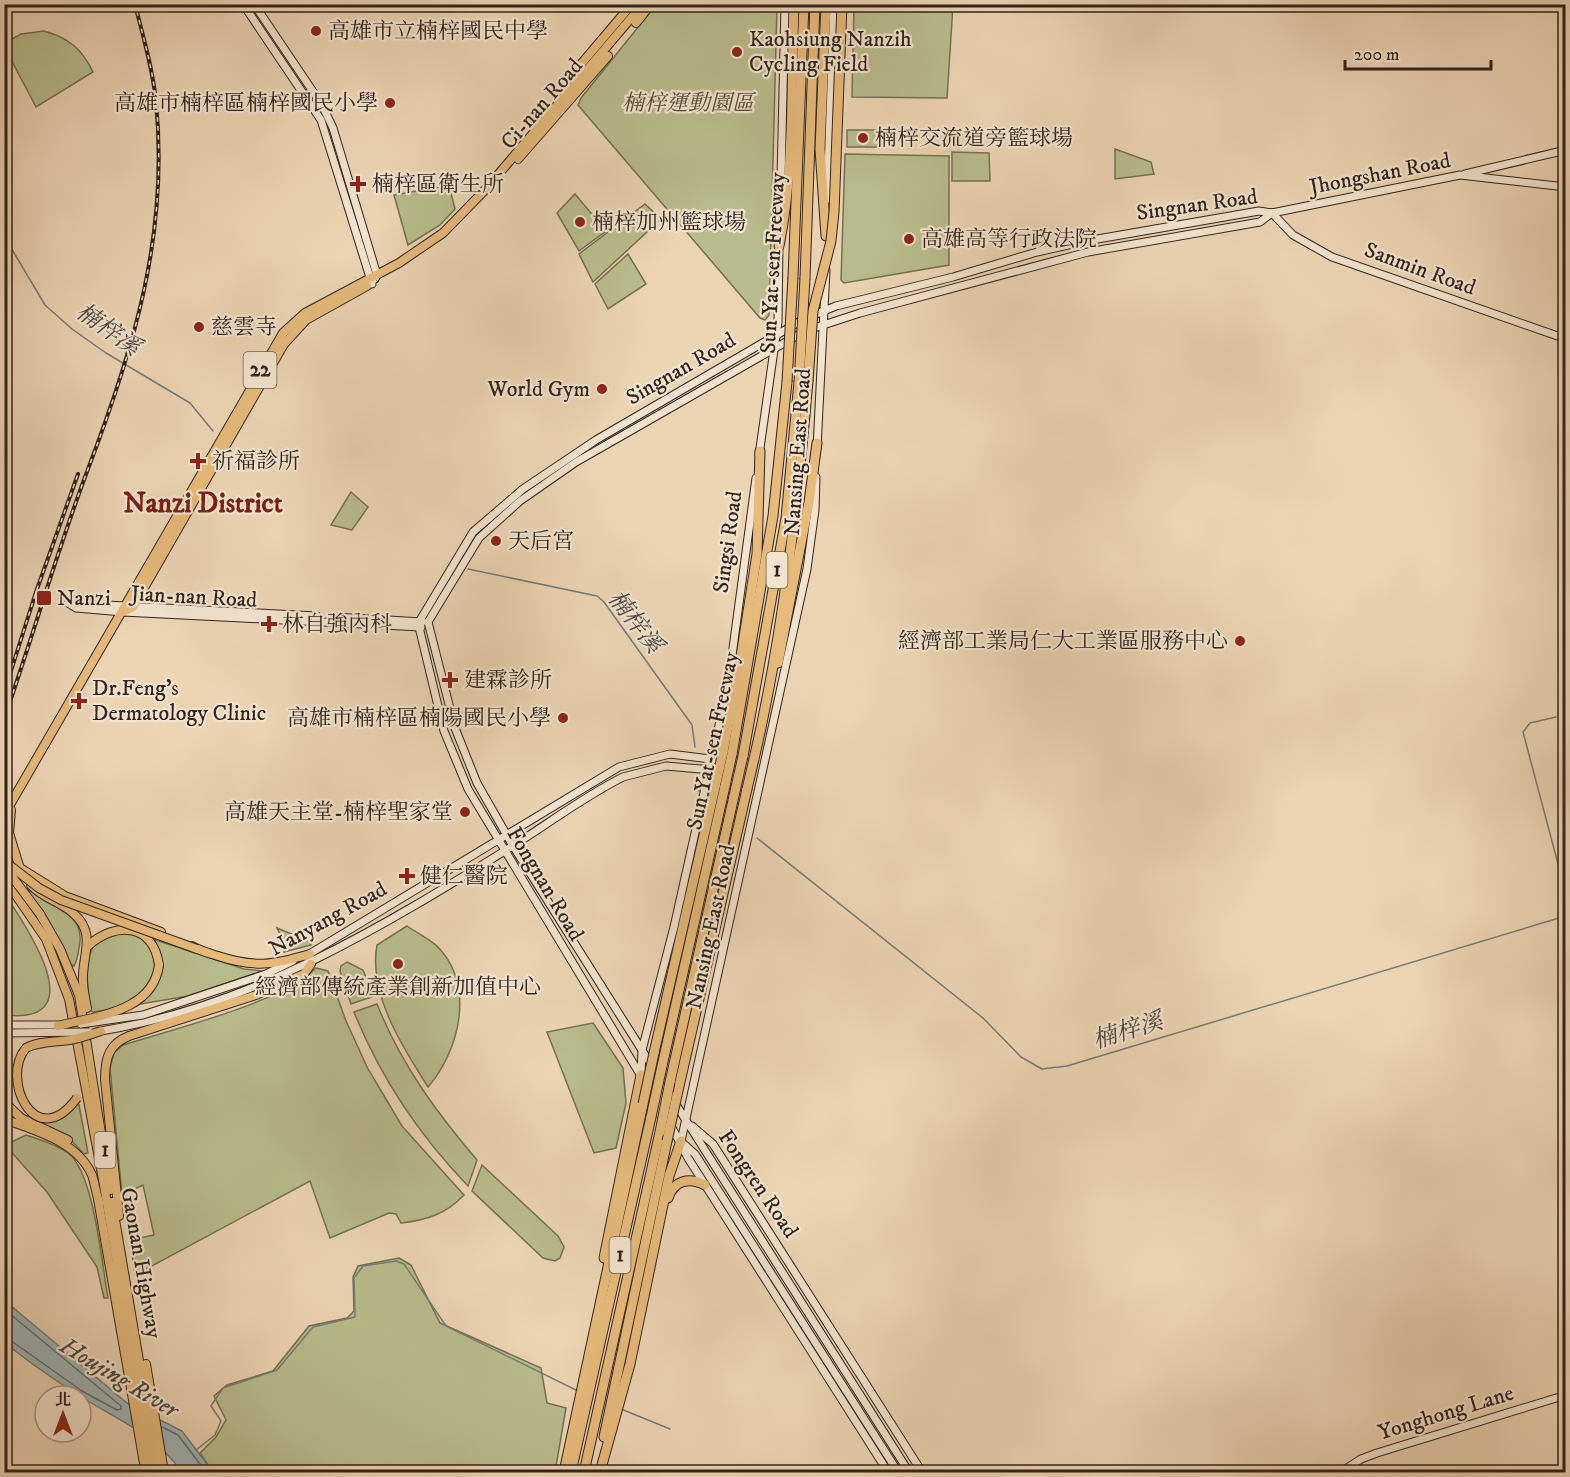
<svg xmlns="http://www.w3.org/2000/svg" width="1570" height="1477" viewBox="0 0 1570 1477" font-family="'IM FELL DW Pica','Noto Serif TC',serif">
<rect width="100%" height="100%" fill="#ecd4b3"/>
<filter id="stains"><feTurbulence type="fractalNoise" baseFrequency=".00333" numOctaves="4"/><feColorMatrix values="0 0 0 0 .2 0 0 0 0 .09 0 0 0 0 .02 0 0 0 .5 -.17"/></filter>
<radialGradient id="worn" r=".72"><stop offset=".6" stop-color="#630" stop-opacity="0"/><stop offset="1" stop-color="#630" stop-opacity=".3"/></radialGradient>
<g fill="#b8bc8c" stroke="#747054" stroke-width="1.5">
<polygon points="656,5 777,5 769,315 765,320 760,318 578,105 581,98"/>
<polygon points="854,5 953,5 947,98 852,97"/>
<path d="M44 31C69 38 82 49 93 72L36 107 5 48V43L21 34Z"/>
<rect x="847" y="130" width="32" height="17"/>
<polygon points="1115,149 1151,162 1154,174 1115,179"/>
<polygon points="952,152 989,153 990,181 952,181"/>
<polygon points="845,154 949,156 949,265 844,283 841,280"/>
<polygon points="449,185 455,209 440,225 408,245 394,195"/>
<polygon points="575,194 606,231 579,251 557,213"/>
<polygon points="645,204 661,219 593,282 579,254"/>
<polygon points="628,254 646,284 608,309 595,284"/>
<polygon points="351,492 368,507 352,530 331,525"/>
<path d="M27 888C48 908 87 910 79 948 78 955 77 961 74 966L69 964Z"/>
<path d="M4 893C27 927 94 1025 5 1015Z"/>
<path d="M407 926C417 933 430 939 438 947 475 986 460 1050 428 1087 402 1046 368 994 377 945Z"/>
<polygon points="277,928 309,941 311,945 284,952 284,942"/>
<polygon points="116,932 134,933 244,969 262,971 188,996 93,1012 90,1010 86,965 94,944"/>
<polygon points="347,962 363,970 374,996 351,1004 340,971 341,966"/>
<path d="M316 968 328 971 346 1021 368 1069 402 1126 464 1195C446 1214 427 1220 401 1223L396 1214 389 1213 330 1238 310 1181 135 1275 130 1240 154 1235 143 1185 122 1195 110 1068 114 1053 123 1045C173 1029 281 1003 316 968Z"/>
<path d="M377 1004C401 1064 436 1112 477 1160L468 1186C418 1134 381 1079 354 1012Z"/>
<polygon points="593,1023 623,1068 626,1103 616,1148 594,1153 547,1032"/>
<polygon points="78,1102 79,1105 88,1153 84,1154 66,1135 33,1119 44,1120"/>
<path d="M26 1135C40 1140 56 1144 68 1153 94 1172 102 1265 108 1298H104L97 1267 47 1192 5 1145Z"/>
<polygon points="482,1165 558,1236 564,1247 560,1258 555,1261 543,1258 472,1191"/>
<polygon points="399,1258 411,1265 440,1323 541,1368 547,1403 566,1408 555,1472 213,1472 200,1453 216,1437 226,1420 214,1396 227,1385 273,1371 309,1326 347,1318 354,1311 353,1277 358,1266"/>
</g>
<path fill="#9eb5b8" stroke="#727b7a" stroke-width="1.5" d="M4 1300 127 1403 182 1431 213 1472H182C151 1430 114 1419 72 1391 49 1376 26 1360 5 1343Z"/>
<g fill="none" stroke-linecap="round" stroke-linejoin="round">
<g stroke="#686c6a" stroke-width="1.5">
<polyline points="4,1309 121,1406 121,1409 117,1410 82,1391 10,1340 4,1338"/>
<polyline points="162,1427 178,1435 206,1472"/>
</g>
<g stroke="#727b7a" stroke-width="1.5">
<polyline points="4,236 45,305 72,329 106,353 190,403 213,431"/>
<polyline points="468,569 597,596 604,602 692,725 695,747"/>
<polyline points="1556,717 1530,723 1523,732 1566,894"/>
<polyline points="696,778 699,791"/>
<polyline points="757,838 983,1018 1021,1057 1042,1069 1067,1066 1559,918 1566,904"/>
<polyline points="621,1409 670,1429"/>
<polyline points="196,1450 215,1435 221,1421 211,1406 223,1388 277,1370 313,1327 355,1317 354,1278 363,1266 396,1261 404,1264 446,1326 578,1391"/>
</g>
<g stroke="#31231c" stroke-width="9">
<g id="secondary">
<polyline points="243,4 321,120 372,284"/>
<polyline points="254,4 322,105 333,128 377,275 375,279"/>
<polyline points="1465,174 1566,150"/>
<polyline points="827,199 834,4"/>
<polyline points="1272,213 1293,235 1332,257 1566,339"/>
<polyline points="780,222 785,4"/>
<polyline points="817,448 826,270"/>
<polyline points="759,455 778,322 779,242"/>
<polyline points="68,603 76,608 123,612 421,627"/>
<polyline points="68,603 317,616"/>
<polyline points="335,617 368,619"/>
<polyline points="388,620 422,622"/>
<polyline points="419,622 473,532 523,489 596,440 804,319 836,306 953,277 1037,252 1086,241 1259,211 1272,213 1460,175 1566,187"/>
<polyline points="428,622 455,728 477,783 513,846 652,1066"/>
<polyline points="428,622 479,538 520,501 576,462 805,331 860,313 1088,252 1260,222 1272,213"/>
<polyline points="419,627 444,731 468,789 641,1076"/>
<polyline points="1566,810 1566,816"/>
<polyline points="306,956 619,767 670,754 726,761"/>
<polyline points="266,974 293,961"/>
<path d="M101 1031C253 1006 382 927 511 847 548 824 583 797 623 777L666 766 712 770"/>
<polyline points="641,1075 642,1050 674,927 728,685 756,478"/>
<polyline points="675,1103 909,1472"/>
<polyline points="670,1124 688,1158 888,1472"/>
<polyline points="692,1126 713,1144 922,1472"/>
<polyline points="681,1141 807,569 815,510 816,477"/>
<polyline points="685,1145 695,1154 898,1472"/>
<polyline points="1341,1472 1361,1459 1377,1453 1566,1395"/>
</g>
</g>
<g stroke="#31231c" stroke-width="10">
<g id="primary">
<polyline points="636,23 651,4"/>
<polyline points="565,96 565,83 632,4"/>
<polyline points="518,159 608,56"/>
<polyline points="123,612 133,607 284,344 306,320 367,286"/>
<polyline points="11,810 9,833 21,872"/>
<polyline points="4,815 283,333 305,313 399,263 443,233 485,190 643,4"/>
<polyline points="9,867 20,868 65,896 161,932"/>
<polyline points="4,878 46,939 69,999 104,1185 151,1472"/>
<path d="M31 885C43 899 61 901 74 914 95 932 84 952 83 975 82 986 85 998 87 1008"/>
<polyline points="40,914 60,949 79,995 110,1190"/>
<path d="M88 946C115 921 153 923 159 965"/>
<path d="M192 946C200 951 209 953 218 956 255 968 273 965 310 954"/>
<polyline points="4,1102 21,1118 68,1140"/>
<path d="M4 1119C36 1131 77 1141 92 1175 95 1184 96 1193 99 1202"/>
<polyline points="98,1199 145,1469"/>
<polyline points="112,1202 158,1472"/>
<path d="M119 1216 105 1079C105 1058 109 1044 129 1036L256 995 304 974 311 964"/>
<polyline points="146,1364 163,1466"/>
</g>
</g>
<g stroke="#31231c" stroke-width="11">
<g id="highway">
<polyline points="826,4 820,149 826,236"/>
<path d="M779 246C795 168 791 84 794 4"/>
<polyline points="793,277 804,4"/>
<polyline points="805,278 815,4"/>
<polyline points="778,663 809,502 817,443"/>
<polyline points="723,752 739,669 757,554 760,451"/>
<polyline points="732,754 773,516 787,382"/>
<polyline points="743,756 786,518 799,382"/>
<path d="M754 759C783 635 797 508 808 381"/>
<polyline points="654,1053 716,783"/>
<polyline points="662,1066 725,786"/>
<polyline points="670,1082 736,787"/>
<polyline points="677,1095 747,789"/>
<path d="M668 1198C674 1180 689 1177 705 1185"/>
<polyline points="604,1258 641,1075"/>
<polyline points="604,1437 667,1141"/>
<polyline points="564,1472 643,1104"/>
<polyline points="571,1472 651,1117"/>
<polyline points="584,1472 660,1132"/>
<polyline points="600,1472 630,1364 669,1176 681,1141"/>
</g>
</g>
<use href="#secondary" stroke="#f3e3ce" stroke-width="7"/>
<use href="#primary" stroke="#e6ba7a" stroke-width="8"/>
<use href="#highway" stroke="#e6ba7a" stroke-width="9"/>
<g stroke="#31231c" stroke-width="4">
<g id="rail">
<polyline points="4,693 36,592 78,474"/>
<path d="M4 719C33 636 57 551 88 469 134 348 169 234 156 102 153 69 143 37 135 4"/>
</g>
</g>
<use href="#rail" stroke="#f3e3ce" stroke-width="1.5" stroke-dasharray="4.5" stroke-linecap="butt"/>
<g stroke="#31231c" stroke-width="9" stroke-linecap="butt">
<g id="secondary-bridge">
<polyline points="81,1024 143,1015 266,974"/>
<polyline points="4,1025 61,1025"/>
<polyline points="4,1033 89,1032"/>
</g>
</g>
<g stroke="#31231c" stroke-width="10" stroke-linecap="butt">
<g id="primary-bridge">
<polyline points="4,861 39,888 61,900 197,949"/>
<polyline points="4,866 40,914"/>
<path d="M58 1026C96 1016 153 1012 159 965"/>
<path d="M77 1098C35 1155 0 1078 26 1048 39 1041 56 1042 70 1040 81 1038 91 1034 101 1031"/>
</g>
</g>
<g stroke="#31231c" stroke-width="11" stroke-linecap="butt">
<g id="highway-bridge">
<polyline points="808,381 813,311 831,241 834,212 842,4"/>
<polyline points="787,382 793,277"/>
<polyline points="799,382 805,278"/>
<polyline points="716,783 723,752"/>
<polyline points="725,786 732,754"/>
<polyline points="736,787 743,756"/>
<polyline points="747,789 754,759"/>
<polyline points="643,1104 654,1053"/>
<polyline points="651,1117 662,1066"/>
<polyline points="660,1132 670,1082"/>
<polyline points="667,1141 677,1095"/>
</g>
</g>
<use href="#secondary-bridge" stroke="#f3e3ce" stroke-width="7"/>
<use href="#primary-bridge" stroke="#e6ba7a" stroke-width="8"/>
<use href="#highway-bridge" stroke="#e6ba7a" stroke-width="9"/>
</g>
<g fill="#8f2418" stroke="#f3e3ce" stroke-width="2">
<circle cx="316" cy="31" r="6"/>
<circle cx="737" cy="52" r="6"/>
<circle cx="390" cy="103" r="6"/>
<circle cx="863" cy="138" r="6"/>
<path d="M355 175h6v6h6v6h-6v6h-6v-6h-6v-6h6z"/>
<circle cx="580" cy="222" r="6"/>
<circle cx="909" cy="239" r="6"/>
<circle cx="199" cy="327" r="6"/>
<circle cx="602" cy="389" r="6"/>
<path d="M195 452h6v6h6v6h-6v6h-6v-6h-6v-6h6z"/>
<circle cx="496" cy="541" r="6"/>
<rect x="36" y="590" width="16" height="16" rx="3"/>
<path d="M266 615h6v6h6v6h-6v6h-6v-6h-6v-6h6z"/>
<circle cx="1240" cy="641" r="6"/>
<path d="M447 671h6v6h6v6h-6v6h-6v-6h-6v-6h6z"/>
<path d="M76 692h6v6h6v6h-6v6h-6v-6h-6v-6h6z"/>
<circle cx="563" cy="718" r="6"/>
<circle cx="465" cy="812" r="6"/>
<path d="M404 867h6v6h6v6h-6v6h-6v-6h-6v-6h6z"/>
<circle cx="398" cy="964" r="6"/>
</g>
<g text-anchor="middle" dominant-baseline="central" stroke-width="4.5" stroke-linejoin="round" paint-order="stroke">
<g fill="#f3e3ce" stroke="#6b5d51" stroke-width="1.5">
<rect x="243.5" y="352" width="33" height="36" rx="4.5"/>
<rect x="766.5" y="552" width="21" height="36" rx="4.5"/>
<rect x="94.5" y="1132" width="21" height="36" rx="4.5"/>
<rect x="609.5" y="1237" width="21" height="36" rx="4.5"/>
</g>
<g font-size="21" font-weight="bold" fill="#31231c">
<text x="260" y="370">22</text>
<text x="777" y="570">1</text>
<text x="105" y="1150">1</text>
<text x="620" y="1255">1</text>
</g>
<g font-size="22" fill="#31231c" stroke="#f3e3ce" text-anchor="start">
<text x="328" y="31">高雄市立楠梓國民中學</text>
<text x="749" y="39">Kaohsiung Nanzih<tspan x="749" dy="25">Cycling Field</tspan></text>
<text x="378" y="103" text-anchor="end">高雄市楠梓區楠梓國民小學</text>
<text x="875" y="138">楠梓交流道旁籃球場</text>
<text x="372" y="184">楠梓區衛生所</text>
<text x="592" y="222">楠梓加州籃球場</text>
<text x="921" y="239">高雄高等行政法院</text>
<text x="211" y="327">慈雲寺</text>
<text x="590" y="389" text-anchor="end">World Gym</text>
<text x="212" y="461">祈福診所</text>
<text x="508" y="541">天后宮</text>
<text x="57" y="598">Nanzi</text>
<text x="282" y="624">林自強內科</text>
<text x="1228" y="641" text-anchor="end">經濟部工業局仁大工業區服務中心</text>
<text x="464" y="680">建霖診所</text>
<text x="92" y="688">Dr.Feng's<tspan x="92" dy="25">Dermatology Clinic</tspan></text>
<text x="551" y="718" text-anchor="end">高雄市楠梓區楠陽國民小學</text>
<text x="453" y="812" text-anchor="end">高雄天主堂-楠梓聖家堂</text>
<text x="420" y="876">健仁醫院</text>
<text x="398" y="987" text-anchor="middle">經濟部傳統產業創新加值中心</text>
</g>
<g font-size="22" font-style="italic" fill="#534938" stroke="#f3e3ce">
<text x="688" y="103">楠梓運動園區</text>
</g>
<g font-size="22" fill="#31231c" stroke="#f3e3ce">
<text transform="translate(542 104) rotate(-49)">Ci-nan Road</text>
<text transform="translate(1380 174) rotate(-11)">Jhongshan Road</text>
<text transform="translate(1197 205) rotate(-8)">Singnan Road</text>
<text transform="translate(773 263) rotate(-87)">Sun Yat-sen Freeway</text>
<text transform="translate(1420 269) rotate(20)">Sanmin Road</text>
<text transform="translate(681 369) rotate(-30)">Singnan Road</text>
<text transform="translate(798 452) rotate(-86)">Nansing East Road</text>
<text transform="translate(728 542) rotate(-82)">Singsi Road</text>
<text transform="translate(194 597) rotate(3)">Jian-nan Road</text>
<text transform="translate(713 741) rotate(-78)">Sun Yat-sen Freeway</text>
<text transform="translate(545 884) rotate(59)">Fongnan Road</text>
<text transform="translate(328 919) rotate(-29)">Nanyang Road</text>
<text transform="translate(711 927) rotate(-78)">Nansing East Road</text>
<text transform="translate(758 1184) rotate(56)">Fongren Road</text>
<text transform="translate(141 1263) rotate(80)">Gaonan Highway</text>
<text transform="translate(1446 1413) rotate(-17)">Yonghong Lane</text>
</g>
<g font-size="24" font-style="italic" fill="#4c4843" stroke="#f3e3ce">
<text transform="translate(108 330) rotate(35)">楠梓溪</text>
<text transform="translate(635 622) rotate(52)">楠梓溪</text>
<text transform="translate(1128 1031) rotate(-17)">楠梓溪</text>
<text transform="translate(119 1378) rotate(31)">Houjing River</text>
</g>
<g font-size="28" font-weight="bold" fill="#7a1f14" stroke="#f3e3ce">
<text x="203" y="503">Nanzi District</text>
</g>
</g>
<rect width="1570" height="1477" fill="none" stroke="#ecd4b3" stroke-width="24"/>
<rect x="6" y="6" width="1558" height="1465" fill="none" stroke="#31231c" stroke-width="3"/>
<rect x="12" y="12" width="1546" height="1453" fill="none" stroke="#31231c" stroke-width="1.5"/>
<g transform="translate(63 1414)"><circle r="28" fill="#f3e3ce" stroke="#a59687" stroke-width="1.5"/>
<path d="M0-4.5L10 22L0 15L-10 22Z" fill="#8f2418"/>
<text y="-9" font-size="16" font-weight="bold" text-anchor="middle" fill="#31231c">北</text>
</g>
<path d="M1345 60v9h146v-9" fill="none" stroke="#31231c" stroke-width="3"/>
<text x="1354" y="60" font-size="18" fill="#31231c" stroke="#f3e3ce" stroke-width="4.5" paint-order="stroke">200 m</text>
<rect width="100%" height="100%" filter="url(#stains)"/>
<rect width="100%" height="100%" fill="url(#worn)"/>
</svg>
